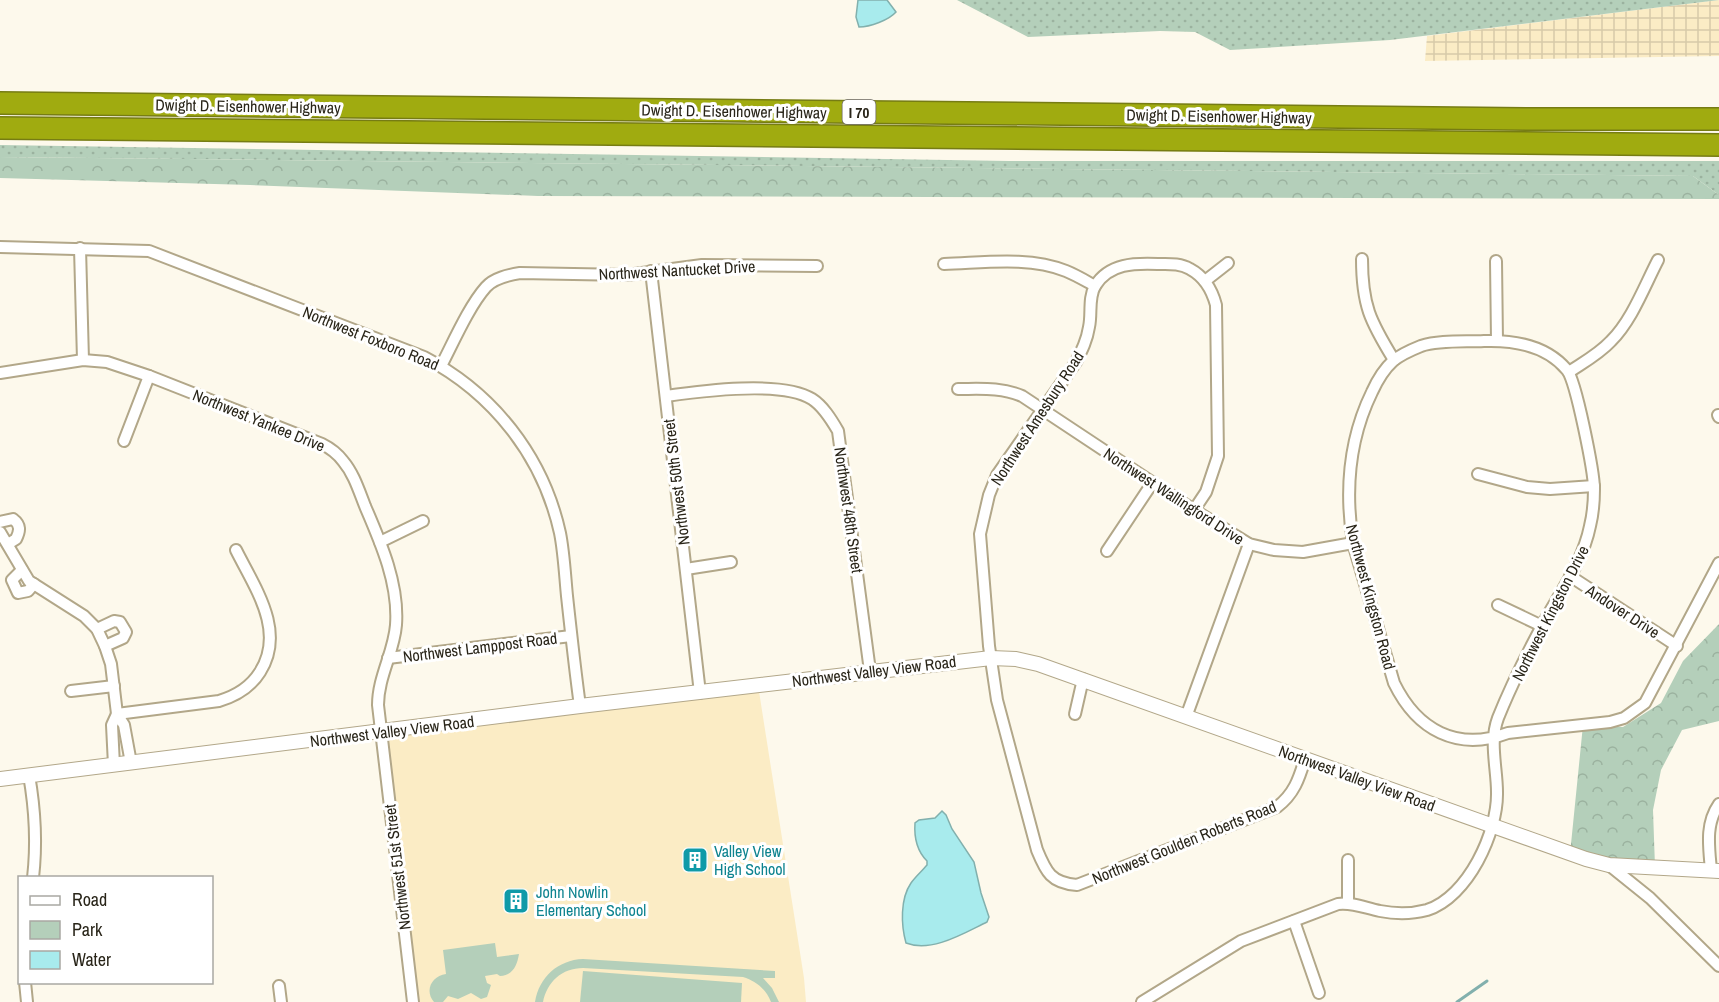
<svg xmlns="http://www.w3.org/2000/svg" width="1719" height="1002" viewBox="0 0 1719 1002" font-family="'Archivo Narrow',sans-serif">
<defs>
<pattern id="industrial-grid" width="8" height="8" patternUnits="userSpaceOnUse" patternTransform="scale(1.5)"><rect width="8" height="8" fill="#fbecc5"/><path d="M0 4h8M4 0v8" fill="none" stroke="#d7caa9"/></pattern>
<pattern id="grass-dots" width="8" height="8" patternUnits="userSpaceOnUse" patternTransform="scale(1.5)"><rect width="8" height="8" fill="#b4cfba"/><path d="M2 2h.1M6 6h.1" fill="none" stroke="#9bb29f" stroke-width="1.8" stroke-linecap="round"/></pattern>
<pattern id="forest-crowns" width="20" height="18" patternUnits="userSpaceOnUse" patternTransform="scale(1.5)"><rect width="20" height="18" fill="#b4cfba"/><path d="M2 6a3 3 0 1 1 6 0M12 15a3 3 0 1 1 6 0" fill="none" stroke="#9bb29f"/></pattern>
</defs>
<rect width="100%" height="100%" fill="#fdf9ec"/>
<polygon fill="#fbecc5" points="758,685 804,978 806,1002 413,1002 381,733"/>
<polygon fill="url(#industrial-grid)" points="1719,0 1719,56 1425,61 1427,36"/>
<g fill="url(#grass-dots)">
<polygon points="957,0 1719,0 1390,40 1230,50 1195,32 1160,31 1028,37"/>
<polygon points="0,145 1009,161 1719,161 1719,195 1693,176 0,157"/>
</g>
<g fill="url(#forest-crowns)">
<polygon points="0,157 1693,176 1719,195 1719,199 538,196 250,185 0,178"/>
<polygon points="1719,624 1719,721 1682,730 1661,770 1653,810 1655,867 1570,854 1583,725 1623,727 1661,703 1683,661"/>
</g>
<g fill="#b4cfba">
<path d="M495 943 497 957 519 954C517 966 513 975 500 976L497 974 485 976 487 983 491 985 487 997 481 999 471 993 458 999 448 996 443 1002H434C424 990 432 976 446 974L443 950Z"/>
<path d="M583 959 775 971V978H763L772 988 779 1002H771C766 989 756 981 743 977L583 968C562 968 547 982 543 1002H535C539 977 558 960 583 959Z"/>
<polygon points="583,971 742,983 741,1002 580,1002"/>
</g>
<g fill="#a8ebed" stroke="#82b0ad" stroke-width="1.5">
<path d="M858 0H887L896 12C889 20 870 27 859 27L856 17Z"/>
<path d="M942 811 946 815 952 829 974 862 981 893 989 917 987 922C964 933 932 953 906 943 901 925 900 899 911 883 915 877 922 871 927 865V861C917 851 914 837 915 823L919 820 935 818Z"/>
</g>
<g fill="none" stroke-linecap="round" stroke-linejoin="round">
<polyline stroke="#82b0ad" stroke-width="3" points="1457,1002 1487,981"/>
<g stroke="#b2a789" stroke-width="14">
<g id="minor">
<path d="M0 247 149 251 424 357C493 393 543 456 560 533 564 553 565 576 567 596 571 633 575 670 580 706"/>
<polyline points="80,248 83,360"/>
<path d="M1362 259C1362 305 1370 321 1394 360"/>
<polyline points="1496,261 1497,341"/>
<path d="M944 264C983 263 1028 256 1066 271 1076 275 1086 281 1095 286"/>
<polyline points="651,271 700,693"/>
<polyline points="1205,281 1228,263"/>
<path d="M441 366C453 343 469 306 486 287 494 278 508 275 520 273L627 275 702 265 817 266"/>
<path d="M1569 372C1584 362 1599 354 1611 341 1632 320 1644 287 1658 260"/>
<path d="M0 373 83 360 107 362 149 376 322 444C330 448 337 453 343 461 354 474 359 491 365 506 381 543 399 584 396 625 394 652 378 677 378 705L413 1002"/>
<path d="M958 389C980 389 1001 387 1022 396L1194 510 1249 544 1274 550 1303 552 1353 543"/>
<path d="M666 396C701 391 782 380 812 399 823 406 831 419 838 431L870 671"/>
<polyline points="1718,415 1719,417"/>
<polyline points="124,441 149,376"/>
<polyline points="1478,474 1527,487 1550,489 1594,486"/>
<path d="M1194 510 1206 492 1218 456 1216 305C1212 290 1205 277 1190 269 1180 263 1169 264 1158 264 1135 263 1109 263 1095 286 1088 298 1092 314 1089 327 1087 340 1082 350 1076 362L997 475 989 495 980 534 989 646 997 700 1037 850C1046 872 1051 883 1077 885L1277 807C1294 794 1299 779 1305 759"/>
<path d="M0 522 13 519C21 525 20 531 16 539L8 544"/>
<polyline points="0,532 29,581 84,616 97,629 105,646 111,664 117,714 124,725 131,763"/>
<polyline points="380,542 423,521"/>
<polyline points="1107,551 1153,482"/>
<polyline points="686,569 731,562"/>
<polyline points="22,570 12,580 18,593 28,591 34,584"/>
<polyline points="1570,576 1677,646"/>
<polyline points="1498,605 1542,626"/>
<polyline points="97,629 114,621 120,622 126,632 123,638 105,646"/>
<polyline points="388,658 571,636"/>
<polyline points="71,691 114,686"/>
<path d="M117 714 219 701C236 696 250 688 260 672 286 631 255 588 236 550"/>
<polyline points="1075,714 1083,679"/>
<polyline points="1186,717 1249,544"/>
<polyline points="114,765 112,725 117,714"/>
<path d="M29 775C35 809 37 843 33 878"/>
<polyline points="1609,865 1650,898 1719,966"/>
<path d="M1711 870C1709 847 1705 824 1719 804"/>
<polyline points="1348,902 1348,860"/>
<polyline points="1294,921 1319,993"/>
<polyline points="25,982 27,1002"/>
<polyline points="279,986 281,1002"/>
<path d="M1142 1002 1241 941 1338 904C1353 902 1365 908 1380 911 1395 914 1412 914 1427 910 1468 897 1498 832 1497 792 1497 768 1489 742 1498 718 1510 688 1529 650 1544 622 1561 591 1583 561 1590 526 1593 514 1594 501 1594 489 1594 472 1576 381 1567 370 1547 346 1514 340 1484 341 1464 342 1440 340 1421 346 1411 350 1400 355 1393 361 1383 370 1377 381 1372 392 1349 439 1345 492 1353 543L1394 683C1417 730 1457 752 1508 733L1610 722 1624 718 1645 703 1719 563"/>
</g>
</g>
<g stroke="#b2a789" stroke-width="16">
<polyline id="tertiary" points="0,779 580,706 991,658 1016,659 1038,664 1586,859 1609,865 1719,871"/>
</g>
<g stroke="#767c13" stroke-width="24">
<g id="motorway">
<polyline points="0,103 1533,119 1719,119"/>
<polyline points="0,128 1719,145"/>
</g>
</g>
<use href="#minor" stroke="#fff" stroke-width="10"/>
<use href="#tertiary" stroke="#fff" stroke-width="14"/>
<use href="#motorway" stroke="#a0ab10" stroke-width="21"/>
</g>
<defs>
<g id="building-square" transform="scale(1.35)"><rect x="-9" y="-9" width="18" height="18" rx="4" fill="#0f9aa8" stroke="#fff"/><path d="M-4-6H4V6H1V3H-1V6H-4ZM-2.5-4.3h1.7v1.8h-1.7ZM.8-4.3h1.7v1.8H.8ZM-2.5-1h1.7V.8h-1.7ZM.8-1h1.7V.8H.8Z" fill="#fff"/></g>
</defs>
<g fill-rule="evenodd">
<use href="#building-square" x="695" y="860"/>
<use href="#building-square" x="516" y="901"/>
</g>
<g text-anchor="middle" dominant-baseline="central" stroke-width="6" stroke-linejoin="round" paint-order="stroke">
<rect fill="#fff" stroke="#69665e" stroke-width="1.5" x="842.5" y="100" width="33" height="24" rx="4.5"/>
<g font-size="15" font-weight="bold" fill="#292519">
<text x="859" y="112">I 70</text>
</g>
<g font-size="16" fill="#292519" stroke="#fff">
<text transform="translate(248 106) rotate(1)">Dwight D. Eisenhower Highway</text>
<text transform="translate(734 111) rotate(1)">Dwight D. Eisenhower Highway</text>
<text transform="translate(1219 116) rotate(1)">Dwight D. Eisenhower Highway</text>
<text transform="translate(677 270) rotate(-3)">Northwest Nantucket Drive</text>
<text transform="translate(371 338) rotate(22)">Northwest Foxboro Road</text>
<text transform="translate(1037 418) rotate(-57)">Northwest Amesbury Road</text>
<text transform="translate(259 420) rotate(22)">Northwest Yankee Drive</text>
<text transform="translate(676 482) rotate(-97)">Northwest 50th Street</text>
<text transform="translate(1174 496) rotate(33)">Northwest Wallingford Drive</text>
<text transform="translate(849 510) rotate(82)">Northwest 48th Street</text>
<text transform="translate(1371 597) rotate(75)">Northwest Kingston Road</text>
<text transform="translate(1623 611) rotate(33)">Andover Drive</text>
<text transform="translate(1550 613) rotate(-63)">Northwest Kingston Drive</text>
<text transform="translate(480 647) rotate(-7)">Northwest Lamppost Road</text>
<text transform="translate(874 671) rotate(-7)">Northwest Valley View Road</text>
<text transform="translate(392 731) rotate(-7)">Northwest Valley View Road</text>
<text transform="translate(1357 778) rotate(20)">Northwest Valley View Road</text>
<text transform="translate(1184 842) rotate(-22)">Northwest Goulden Roberts Road</text>
<text transform="translate(397 867) rotate(-97)">Northwest 51st Street</text>
</g>
<g font-size="16" fill="#0d838f" stroke="#fff" text-anchor="start">
<text x="714" y="851">Valley View<tspan x="714" dy="18">High School</tspan></text>
<text x="536" y="892">John Nowlin<tspan x="536" dy="18">Elementary School</tspan></text>
</g>
</g>
<rect x="18" y="876" width="195" height="108" fill="#ffffff" stroke="#a9a8a3" stroke-width="1.5"/>
<rect x="30" y="896" width="30" height="9" fill="#ffffff" stroke="#a9a8a3" stroke-width="1.5"/>
<text x="72" y="906" font-size="18" fill="#292519">Road</text>
<rect x="30" y="921" width="30" height="18" fill="#b4cfba" stroke="#a9a8a3" stroke-width="1.5"/>
<text x="72" y="936" font-size="18" fill="#292519">Park</text>
<rect x="30" y="951" width="30" height="18" fill="#a8ebed" stroke="#a9a8a3" stroke-width="1.5"/>
<text x="72" y="966" font-size="18" fill="#292519">Water</text>
</svg>
